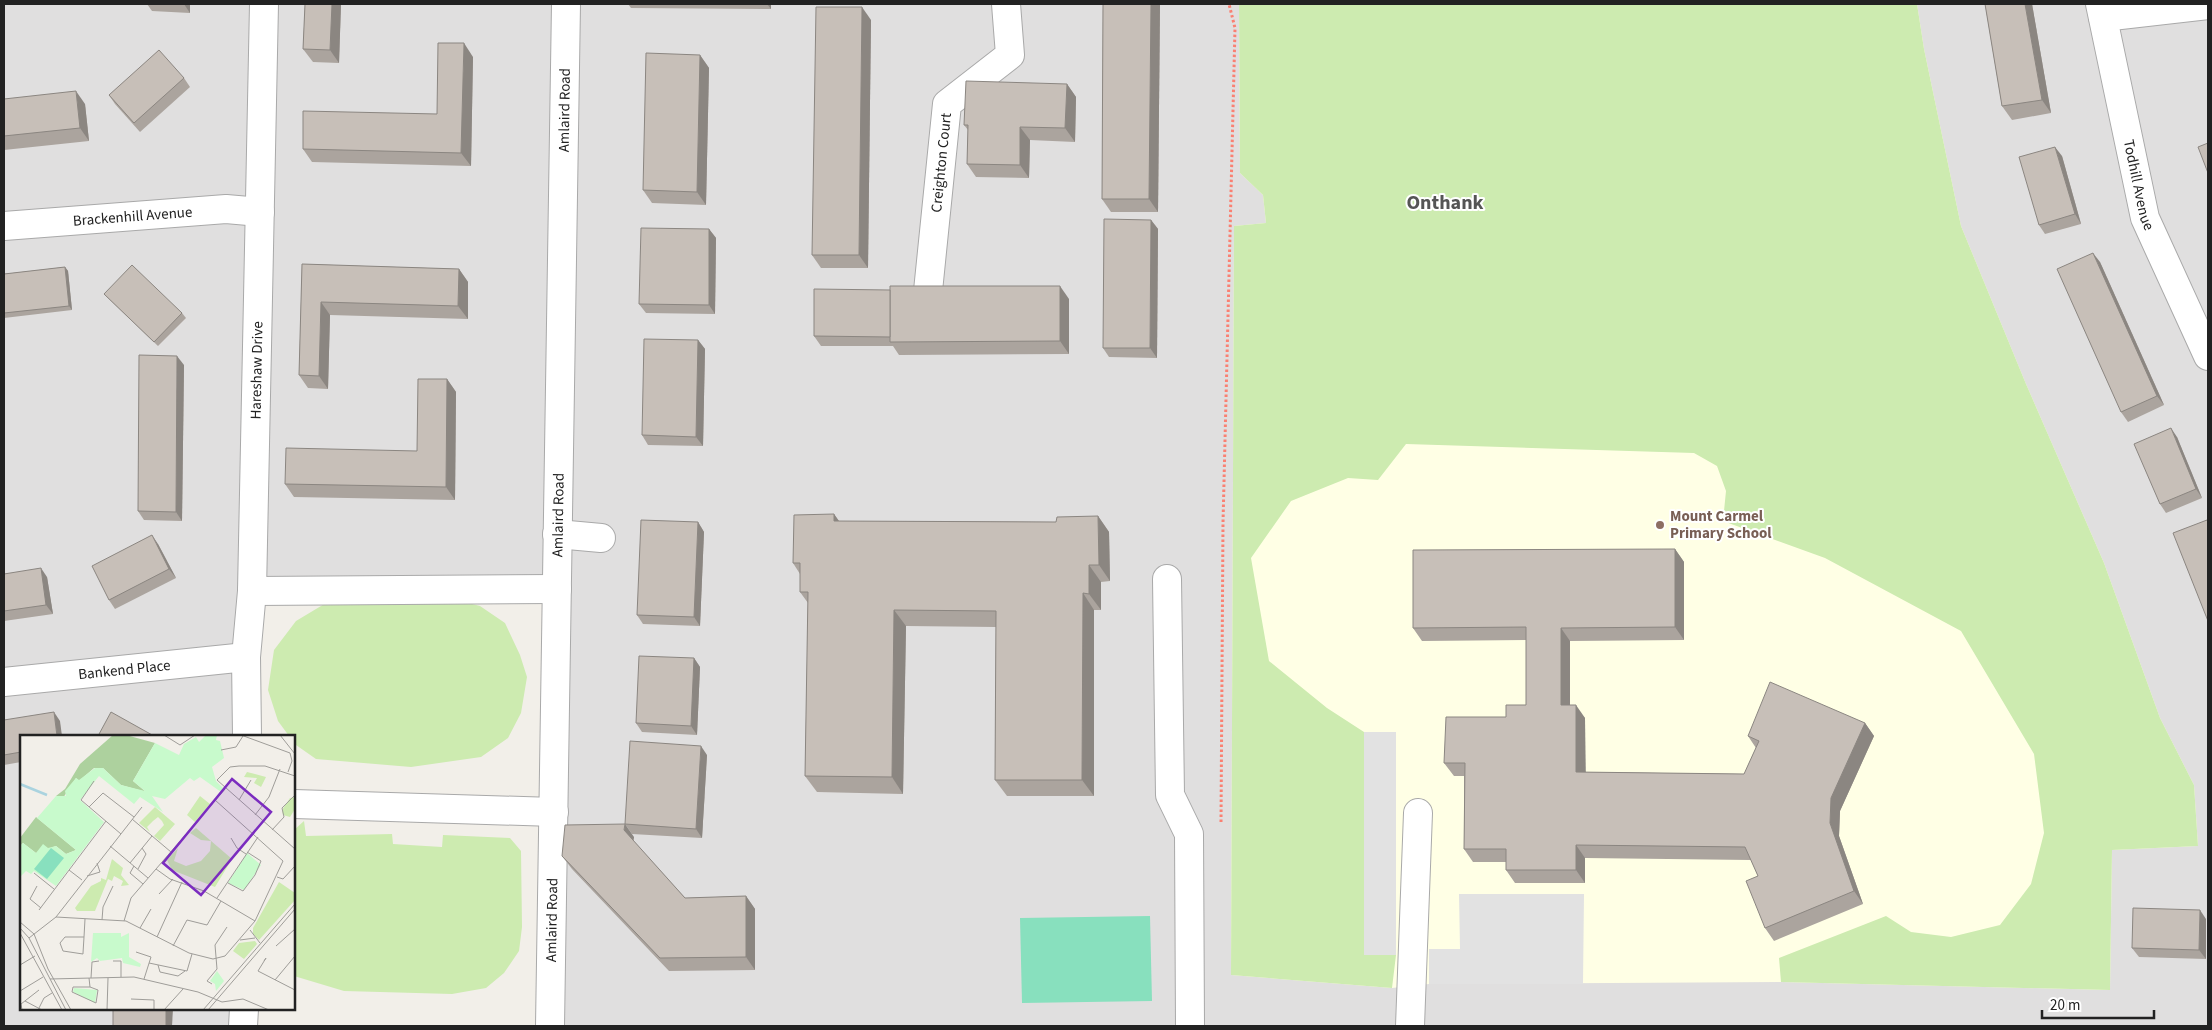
<svg xmlns="http://www.w3.org/2000/svg" width="2212" height="1030" viewBox="0 0 2212 1030" font-family="'Source Sans 3',sans-serif">
<rect width="100%" height="100%" fill="#f2efe9"/>
<polygon fill="#e0dfdf" points="4,4 2208,4 2208,1026 550,1026 557,590 253,591 244,736 21,736 21,1009 238,1009 237,1026 4,1026"/>
<polygon fill="#ffffe5" points="1239,4 1917,4 1924,49 1961,226 2026,384 2104,563 2160,718 2194,785 2198,846 2112,850 2110,990 1781,982 1429,984 1392,988 1231,975 1234,226 1266,223 1263,195 1240,173"/>
<g fill="#cdebb0">
<polygon points="1239,4 1917,4 1924,49 1961,226 2026,384 2104,563 2160,718 2194,785 2198,846 2112,850 2110,990 1781,982 1779,958 1886,916 1911,932 1951,937 2000,925 2031,884 2044,833 2034,754 1961,631 1825,558 1723,521 1726,491 1717,466 1694,453 1406,444 1378,480 1348,478 1291,501 1251,558 1269,661 1327,708 1364,732 1364,955 1396,955 1392,988 1231,975 1234,226 1266,223 1263,195 1240,173"/>
<polygon points="457,600 480,606 505,623 520,655 527,677 521,713 508,738 481,757 411,767 316,759 296,745 294,736 289,736 278,721 268,690 274,650 296,621 326,603"/>
<polygon points="304,821 306,836 392,834 393,844 442,847 443,835 510,838 521,851 522,927 519,951 504,973 486,988 452,994 344,991 294,976 294,830"/>
</g>
<polygon fill="#88e0be" points="1150,916 1152,1001 1022,1003 1020,918"/>
<g fill="#e2e2e2">
<rect x="1364" y="732" width="32" height="223"/>
<polygon points="1459,894 1584,894 1583,984 1429,984 1429,949 1460,949"/>
</g>
<g fill="none" stroke-linecap="round" stroke-linejoin="round">
<g stroke="#a9a9a9" stroke-width="30">
<g id="minor">
<path id="s1" d="M2100 4 2145 218 2208 356"/>
<polyline points="2103,17 2208,5"/>
<path id="s2" d="M4 226 226 209 260 212"/>
<path id="s3" d="M928 291 947 104 1010 55 1006 4"/>
<polyline points="557,534 601,538"/>
<polyline points="1167,579 1170,795 1189,834 1190,1026"/>
<polyline points="252,591 557,589"/>
<path id="s4" d="M4 682 246 657"/>
<path id="s5" d="M247 736 246 657 252 591 264 4"/>
<polyline points="294,804 554,812"/>
<polyline points="243,1026 244,1009"/>
<path id="s6" d="M550 1026 566 4"/>
<polyline points="1410,1026 1418,813"/>
</g>
</g>
<polyline stroke="#fa8072" stroke-width="3" stroke-dasharray="2.5 2.5" stroke-linecap="butt" points="1221,822 1223,523 1235,28 1229,4"/>
<use href="#minor" stroke="#fff" stroke-width="28"/>
</g>
<g fill="#aba49e">
<polygon points="147,4 190,4 190,13 152,11"/>
<polygon points="305,4 341,4 339,63 313,62 303,49"/>
<polygon points="628,4 771,4 771,9 631,8"/>
<polygon points="1103,4 1160,4 1158,212 1111,212 1102,199"/>
<polygon points="1985,4 2032,4 2051,113 2012,120 2002,106"/>
<polygon points="871,20 868,268 821,268 812,255"/>
<polygon points="700,55 709,68 706,205 652,203 643,190"/>
<polygon points="473,57 471,166 312,162 303,149 437,114"/>
<polygon points="184,78 190,87 140,132 115,104 109,95"/>
<polygon points="1067,84 1076,97 1075,142 1030,140 1029,178 976,177 967,164 968,130 964,125"/>
<polygon points="4,99 85,104 89,141 4,150"/>
<polygon points="2062,156 2081,224 2045,234 2039,225"/>
<polygon points="1151,220 1158,229 1157,358 1109,357 1103,348"/>
<polygon points="709,229 716,238 715,314 646,313 639,304"/>
<polygon points="2100,262 2164,405 2128,422 2121,412"/>
<polygon points="302,264 459,269 468,282 468,319 330,315 328,389 308,388 299,375"/>
<polygon points="65,267 68,271 72,310 4,318 4,274"/>
<polygon points="890,290 1069,299 1069,354 899,355 893,346 821,346 814,336"/>
<polygon points="104,294 182,313 186,318 158,346 108,298"/>
<polygon points="698,340 705,349 703,446 648,445 642,435"/>
<polygon points="184,365 182,521 144,520 138,511"/>
<polygon points="447,379 456,392 455,500 294,497 285,484 417,451"/>
<polygon points="2177,437 2202,498 2166,513 2160,504"/>
<polygon points="834,514 839,521 1056,522 1098,516 1109,532 1110,581 1101,582 1101,610 1094,610 1094,796 1007,796 995,780 996,627 906,626 903,794 817,792 805,776 808,603 800,592 800,574 793,563"/>
<polygon points="698,522 704,532 700,626 643,624 637,615"/>
<polygon points="158,544 176,578 115,609 109,600"/>
<polygon points="1675,549 1684,562 1684,640 1570,641 1570,705 1585,718 1585,772 1744,774 1756,748 1748,736 1865,723 1874,736 1840,811 1839,836 1863,904 1774,941 1765,928 1758,876 1751,860 1585,858 1585,883 1515,883 1506,870 1506,862 1473,862 1464,849 1464,776 1454,776 1444,763 1506,717 1526,705 1526,640 1422,641 1413,628"/>
<polygon points="4,574 47,577 53,614 4,621"/>
<polygon points="694,658 700,667 697,735 642,732 636,723"/>
<polygon points="4,720 60,721 21,736 21,762 4,765"/>
<polygon points="707,755 702,838 632,834 625,824"/>
<polygon points="634,837 633,841 685,898 746,896 755,909 755,970 669,971 572,869 562,856"/>
<polygon points="2206,919 2206,959 2139,957 2132,948"/>
</g>
<g fill="#8b8681">
<polygon points="184,4 190,4 190,13"/>
<polygon points="332,4 341,4 339,63 330,50"/>
<polygon points="767,4 771,4 771,9"/>
<polygon points="1151,4 1160,4 1158,212 1149,199"/>
<polygon points="2025,4 2032,4 2051,113 2042,100"/>
<polygon points="862,7 871,20 868,268 859,255"/>
<polygon points="464,43 473,57 471,166 461,153"/>
<polygon points="700,55 709,68 706,205 697,192"/>
<polygon points="1067,84 1076,97 1075,142 1065,128"/>
<polygon points="76,91 85,104 89,141 80,128"/>
<polygon points="1020,127 1030,140 1029,178 1020,165"/>
<polygon points="2055,147 2062,156 2081,224 2075,214"/>
<polygon points="1151,220 1158,229 1157,358 1150,348"/>
<polygon points="709,229 716,238 715,314 709,305"/>
<polygon points="2093,253 2100,262 2164,405 2157,396"/>
<polygon points="65,267 68,271 72,310 69,306"/>
<polygon points="459,269 468,282 468,319 458,306"/>
<polygon points="1060,286 1069,299 1069,354 1060,341"/>
<polygon points="321,302 330,315 328,389 319,376"/>
<polygon points="698,340 705,349 703,446 696,437"/>
<polygon points="177,356 184,365 182,521 176,512"/>
<polygon points="447,379 456,392 455,500 446,487"/>
<polygon points="2171,428 2177,437 2202,498 2196,489"/>
<polygon points="834,514 845,530 834,521"/>
<polygon points="1098,516 1109,532 1110,581 1099,565"/>
<polygon points="698,522 704,532 700,626 694,617"/>
<polygon points="152,535 158,544 176,578 169,569"/>
<polygon points="1675,549 1684,562 1684,640 1675,627"/>
<polygon points="1089,565 1101,582 1101,610 1089,594"/>
<polygon points="41,568 47,577 53,614 46,605"/>
<polygon points="1083,593 1094,610 1094,796 1082,780"/>
<polygon points="894,610 906,626 903,794 892,777"/>
<polygon points="1561,628 1570,641 1570,718 1561,705"/>
<polygon points="694,658 700,667 697,735 691,726"/>
<polygon points="1576,705 1585,718 1586,785 1576,772"/>
<polygon points="54,712 60,721 62,736 57,736"/>
<polygon points="1865,723 1874,736 1840,811 1839,836 1863,904 1854,891 1830,823 1831,798"/>
<polygon points="701,746 707,755 702,838 696,829"/>
<polygon points="625,824 634,837 633,843 624,830"/>
<polygon points="1576,845 1585,858 1585,883 1576,870"/>
<polygon points="746,896 755,909 755,970 746,957"/>
<polygon points="2200,910 2206,919 2206,959 2199,950"/>
<polygon points="166,1009 173,1009 172,1026 166,1026"/>
</g>
<g fill="#c7bfb8" stroke="#8b8681">
<polygon points="305,4 332,4 330,50 303,49"/>
<polygon points="1103,4 1151,4 1149,199 1102,199"/>
<polygon points="1985,4 2025,4 2042,100 2002,106"/>
<polygon points="816,7 862,7 859,255 812,255"/>
<polygon points="438,43 464,43 461,153 303,149 303,111 437,114"/>
<polygon points="159,50 184,78 134,123 109,95"/>
<polygon points="646,53 700,55 697,192 643,190"/>
<polygon points="966,81 1067,84 1065,128 1020,127 1020,165 967,164 968,125 964,125"/>
<polygon points="76,91 80,128 4,136 4,99"/>
<polygon points="2208,143 2208,173 2198,147"/>
<polygon points="2055,147 2075,214 2039,225 2019,157"/>
<polygon points="1104,219 1151,220 1150,348 1103,348"/>
<polygon points="641,228 709,229 709,305 639,304"/>
<polygon points="2093,253 2157,396 2121,412 2057,269"/>
<polygon points="302,264 459,269 458,306 321,302 319,376 299,375"/>
<polygon points="132,265 182,313 154,342 104,294"/>
<polygon points="65,267 69,306 4,313 4,274"/>
<polygon points="890,286 1060,286 1060,341 890,342"/>
<polygon points="814,289 890,290 890,337 814,336"/>
<polygon points="644,339 698,340 696,437 642,435"/>
<polygon points="139,355 177,356 176,512 138,511"/>
<polygon points="418,379 447,379 446,487 285,484 286,448 417,451"/>
<polygon points="2171,428 2196,489 2160,504 2134,444"/>
<polygon points="834,514 834,521 1056,522 1057,517 1098,516 1099,565 1089,565 1089,594 1083,593 1082,780 995,780 996,611 894,610 892,777 805,776 808,592 800,592 800,563 793,563 794,515"/>
<polygon points="641,520 698,522 694,617 637,615"/>
<polygon points="2207,520 2208,523 2208,621 2173,533"/>
<polygon points="152,535 169,569 109,600 92,566"/>
<polygon points="1675,549 1675,627 1561,628 1561,705 1576,705 1576,772 1744,774 1759,741 1748,736 1770,682 1865,723 1831,798 1830,823 1854,891 1765,928 1746,881 1758,876 1745,847 1576,845 1576,870 1506,870 1506,849 1464,849 1465,763 1444,763 1446,717 1506,717 1506,705 1526,705 1526,627 1413,628 1413,550"/>
<polygon points="41,568 46,605 4,611 4,574"/>
<polygon points="639,656 694,658 691,726 636,723"/>
<polygon points="54,712 57,736 21,736 21,752 4,755 4,720"/>
<polygon points="111,712 154,736 98,736"/>
<polygon points="630,741 701,746 696,829 625,824"/>
<polygon points="625,824 624,830 685,898 746,896 746,957 660,958 562,856 565,825"/>
<polygon points="2133,908 2200,910 2199,950 2132,948"/>
<rect x="113" y="1009" width="53" height="17"/>
</g>
<circle fill="#8d6e63" stroke="#fff" stroke-width="2" cx="1660" cy="525" r="5"/>
<g text-anchor="middle" dominant-baseline="central" stroke-width="4" stroke-linejoin="round" paint-order="stroke">
<g font-size="15" fill="#222" stroke="#fff">
<text stroke="none"><textPath href="#s6" startOffset="916">Amlaird Road</textPath></text>
<text stroke="none"><textPath href="#s3" startOffset="129">Creighton Court</textPath></text>
<text stroke="none"><textPath href="#s1" startOffset="185">Todhill Avenue</textPath></text>
<text stroke="none"><textPath href="#s2" startOffset="129">Brackenhill Avenue</textPath></text>
<text stroke="none"><textPath href="#s5" startOffset="366">Hareshaw Drive</textPath></text>
<text stroke="none"><textPath href="#s6" startOffset="511">Amlaird Road</textPath></text>
<text stroke="none"><textPath href="#s4" startOffset="121">Bankend Place</textPath></text>
<text stroke="none"><textPath href="#s6" startOffset="106">Amlaird Road</textPath></text>
</g>
<g font-size="15" font-weight="bold" fill="#785e54" stroke="#fff" text-anchor="start">
<text x="1670" y="516">Mount Carmel<tspan x="1670" dy="17">Primary School</tspan></text>
</g>
<g font-size="20" font-weight="bold" fill="#555" stroke="#fff">
<text x="1445" y="203">Onthank</text>
</g>
</g>
<g transform="translate(20 735)">
<rect width="275" height="275" fill="#f2efe9"/>
<path d="M227 37 246 42 241 52 234 48 237 43 224 42ZM180 61 190 69 175 87 167 80ZM275 62V74L270 82 263 80 262 75 270 63ZM135 72 155 89 140 106 134 101 144 90 142 86 138 82 133 86 127 92 130 97 119 88ZM176 93 212 124 195 152 152 135 147 125 158 113 154 126 166 131 181 126 190 116 191 106 181 105 170 98ZM92 124 103 133 101 140 109 150 101 151 103 146 94 141 92 146 88 144 75 176H57L55 173 71 151 81 146V143L86 145ZM259 147 275 158V165L239 205 233 199V193ZM235 206 237 209 224 224 213 216 219 208Z" fill="#cdebb0"/>
<path d="M93 0H106L135 8 113 46 126 57 101 50 83 33H74L59 46 56 43 43 63 36 61 45 54 60 29ZM16 82 56 115 46 119 36 111 16 118 3 108 0 111V103Z" fill="#add19e"/>
<path d="M186 0H197L196 5 200 6 204 23 192 32 196 46 203 53 201 57 180 42 174 46 170 43 145 64 132 61 143 77 120 62 114 69 79 41 60 65 84 87 36 151 14 136 11 139 6 136 0 142V111L3 108 16 118 23 109 28 113 36 111 46 119 56 115 17 83 36 61H46L45 56 56 43 59 45 75 33H83L101 50 125 56 113 46 135 8 159 20 164 9 176 2 179 7ZM227 118 241 130 224 155 208 148ZM73 198H101V202L109 198V222L121 229 120 232 103 228 102 223 80 226 77 223 71 227ZM197 236 204 246 196 256 195 249 190 246ZM54 253 77 255 75 268 53 257Z" fill="#c8facc"/>
<path d="M31 113 44 123 27 144 14 134Z" fill="#88e0be"/>
<path fill="none" stroke="#aad3df" stroke-width="2.5" d="M0 49 27 60"/>
<path fill="none" stroke="#9f9d99" stroke-width="1" d="M144 0 160 10 175 0M221 0 270 18 272 26 268 37M260 0 275 19M201 15 216 12 223 1M275 41 245 31H219L210 32 197 45 275 114M74 46 61 65 101 99M219 65 231 45M69 72 83 58 114 82M235 80 249 62 260 34M112 84 151 117M252 95 264 82 262 73 275 60M211 103 217 113 226 119M90 111 128 143M110 128 132 101M114 131 110 138 123 149M118 134 126 119 122 113M136 134 150 144 184 156 235 186M49 135 62 145M14 138 34 154M67 141 80 137 77 128M257 142 263 144 275 131M208 148 223 156 235 140 241 126 227 117M17 151 10 164 21 173M139 159 153 144M197 163 238 102M19 175 86 86M36 182 106 186 169 218 193 224 205 221 235 186 263 126 195 65M82 185 83 172 93 151M104 186 111 163 205 54M0 187 14 199 28 234 51 275M0 193 9 203 46 275M120 193 131 174M230 195 240 208M0 198 42 275M64 202H45L40 208 43 216 63 219V218L64 202 65 184M137 202 162 147M9 203 36 182 122 72M220 205 235 203M153 211 167 185 187 190 201 166M256 211 275 194M116 217 131 222 124 244M93 226H101V242M244 226 246 223 238 236 275 255M129 228 167 236 172 219M0 230 15 221M138 230 140 237 158 241 165 236M69 243 70 252H53L52 257 76 268 78 255 70 252M71 243 72 227 79 226M30 244 114 242 178 257 202 267 223 264 249 275M255 245 275 221M192 249 187 246 197 234 195 210 207 192M0 256 23 242M5 266 22 275M2 275 1 269 19 255M18 275 24 263 32 258M87 275 88 243M96 275H134V265L111 264M144 275 163 254M183 275 275 169M188 275 275 174"/>
<path fill="#7b2cbf" fill-opacity="0.15" stroke="#7b2cbf" stroke-width="2.5" d="M212 44 251 77 181 160 143 128Z"/>
<rect width="275" height="275" fill="none" stroke="#222" stroke-width="2.5"/>
</g>
<rect width="2212" height="1030" fill="none" stroke="#222222" stroke-width="10"/>
<path d="M2042 1010v8h112v-8" fill="none" stroke="#222222" stroke-width="2.5"/>
<text x="2050" y="1010" font-size="15" fill="#222222" stroke="#ffffff" stroke-width="4" paint-order="stroke">20 m</text>
</svg>
